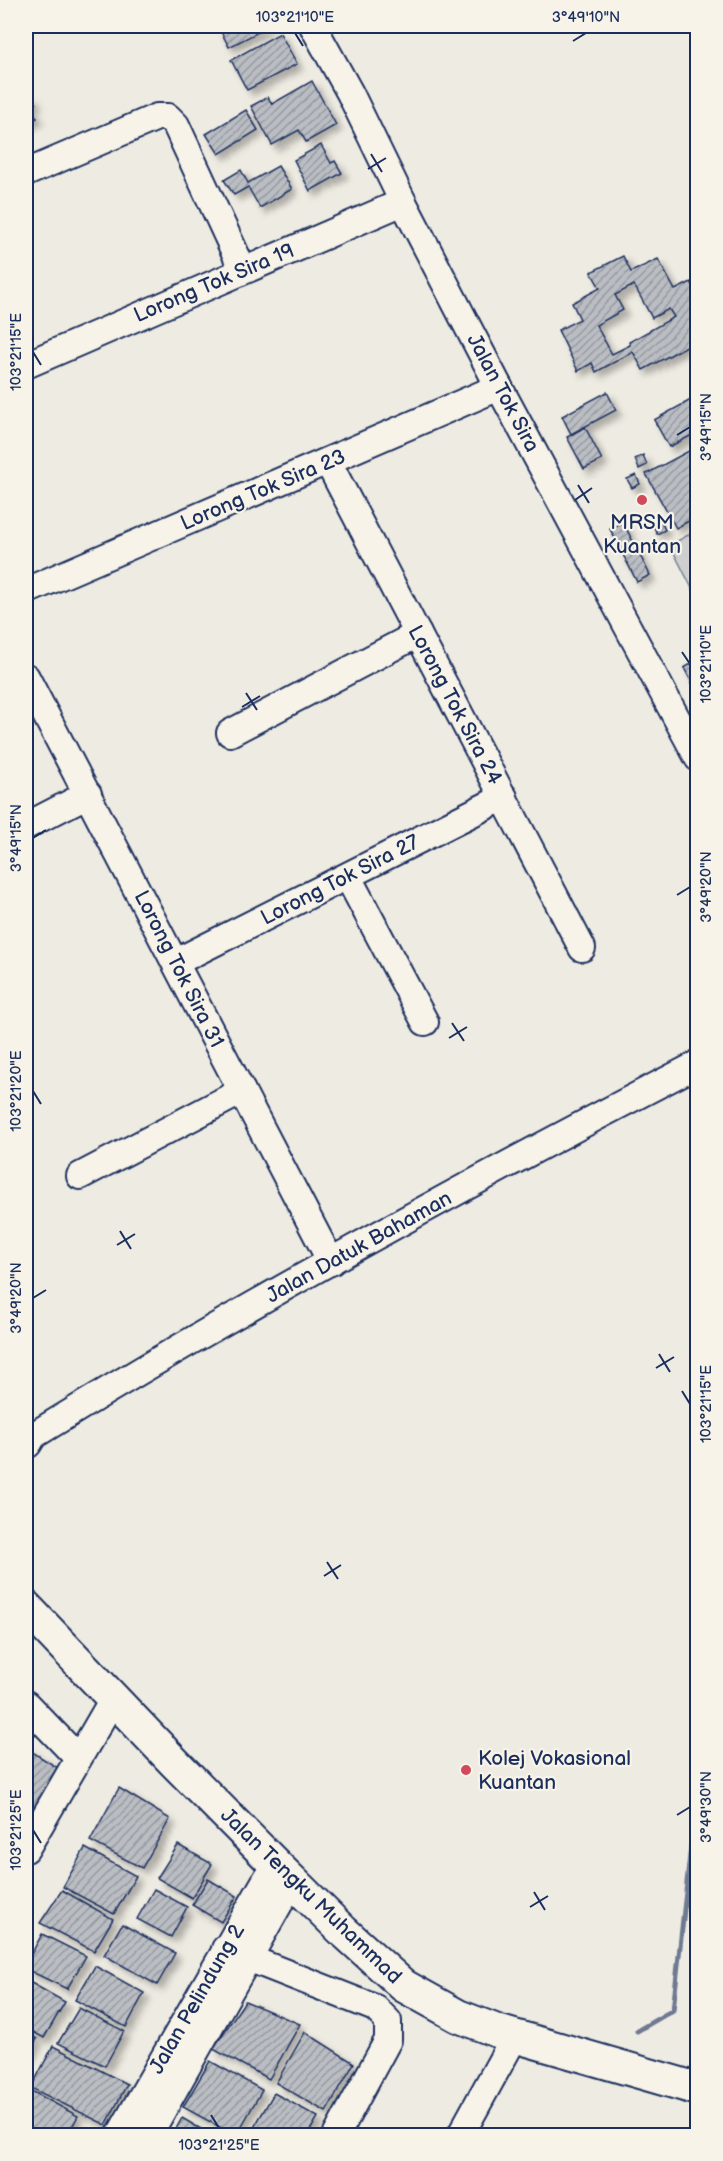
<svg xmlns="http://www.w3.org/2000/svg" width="723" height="2161" viewBox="0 0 723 2161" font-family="'Balsamiq Sans',sans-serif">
<defs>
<pattern id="building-hatch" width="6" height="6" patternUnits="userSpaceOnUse" patternTransform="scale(1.5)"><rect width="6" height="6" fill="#babdc2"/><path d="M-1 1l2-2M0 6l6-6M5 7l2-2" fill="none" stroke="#969aa1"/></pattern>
<filter id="shadow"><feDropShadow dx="5.5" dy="5.5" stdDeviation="3" flood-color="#0004"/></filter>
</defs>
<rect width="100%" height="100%" fill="#eeebe2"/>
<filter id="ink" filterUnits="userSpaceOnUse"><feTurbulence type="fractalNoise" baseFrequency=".0167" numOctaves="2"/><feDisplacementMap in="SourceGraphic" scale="12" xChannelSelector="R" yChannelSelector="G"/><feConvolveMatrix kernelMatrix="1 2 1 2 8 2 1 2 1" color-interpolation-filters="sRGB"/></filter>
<g filter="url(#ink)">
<polygon fill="#cfcfcf" stroke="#757f96" stroke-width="1.5" points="697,530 697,598 670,545"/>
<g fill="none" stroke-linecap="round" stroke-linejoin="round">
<polyline stroke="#6e7992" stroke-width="5" points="637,2031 673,2010 698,1782"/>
</g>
<g fill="url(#building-hatch)" stroke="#1b2f5e" stroke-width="1.5" fill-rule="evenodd" filter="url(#shadow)">
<polygon points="218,26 270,26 229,47"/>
<polygon points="280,33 297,64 247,90 231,60"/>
<polygon points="312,81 336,125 306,142 299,130 272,145 251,106 268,97 272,104"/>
<polygon points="31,95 36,103 30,106 37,118 26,125 26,98"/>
<polygon points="246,110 258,130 219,154 206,134"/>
<polygon points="321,145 331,163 335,161 342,173 310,191 294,160"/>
<polygon points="278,166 292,189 260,208 248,187 234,195 224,180 241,170 248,183"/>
<path d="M623 256 631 272 658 259 675 290 691 282 698 293V321L694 323 698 331V340L643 370 633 352 596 372 592 363 578 371 558 330 580 319 572 303 600 288 591 272ZM634 285 652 318 669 309 674 317 629 342 630 345 612 354 596 325 623 310 615 295Z"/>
<polygon points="607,392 616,410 571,434 562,416"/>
<polygon points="698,396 698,432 669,447 654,420"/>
<polygon points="585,427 602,460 584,469 567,437"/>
<polygon points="698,446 698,516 676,528 646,474"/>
<polygon points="643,455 647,465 639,469 635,459"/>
<polygon points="636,475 640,484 632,488 627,479"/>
<polygon points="661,521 665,530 657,534 653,525"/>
<polygon points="623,522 650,575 637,582 610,529"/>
<polygon points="696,661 698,664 698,694 684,668"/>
<polygon points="26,1748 58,1768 26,1824"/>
<polygon points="119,1788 170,1819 142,1868 90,1841"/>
<polygon points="178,1845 212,1864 192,1898 157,1878"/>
<polygon points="85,1848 136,1876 114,1914 63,1887"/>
<polygon points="208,1879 237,1896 221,1922 192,1905"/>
<polygon points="154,1889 187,1907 171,1937 137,1919"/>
<polygon points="62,1890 113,1919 94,1951 40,1923"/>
<polygon points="122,1924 175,1953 157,1985 104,1955"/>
<polygon points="42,1934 86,1956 67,1989 26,1969 26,1964"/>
<polygon points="95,1966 144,1993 126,2027 75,2000"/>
<polygon points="26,1980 65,2002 44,2038 26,2028"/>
<polygon points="245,2001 300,2024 269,2079 213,2049"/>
<polygon points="79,2008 124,2031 105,2066 58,2043"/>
<polygon points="26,2032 37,2039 26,2060"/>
<polygon points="305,2032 354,2063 326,2112 276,2083"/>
<polygon points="53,2046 127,2084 106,2125 31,2088"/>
<polygon points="210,2061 262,2090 236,2136 183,2107"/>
<polygon points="26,2088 78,2116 67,2136 26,2136"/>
<polygon points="274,2093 318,2117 307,2136 249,2136"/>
<polygon points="182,2118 213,2136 172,2136"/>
</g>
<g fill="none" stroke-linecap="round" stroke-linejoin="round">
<g stroke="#1b2f5e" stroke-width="30">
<g id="minor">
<polyline points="313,26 350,93 403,202 499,387 698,758"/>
<polyline points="26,173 157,117 168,117 176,125 243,270"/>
<polyline points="26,365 403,202"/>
<polyline points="328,462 582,948"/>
<polyline points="26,591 499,387"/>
<polyline points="26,677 331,1262"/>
<polyline points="230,733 418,634"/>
<polyline points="26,826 88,794"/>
<polyline points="348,877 425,1022"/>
<polyline points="176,962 504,797"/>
<polyline points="80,1176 242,1091"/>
<path d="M26 1440C244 1305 470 1182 698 1064"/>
<polyline points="26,1704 78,1758"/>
<polyline points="26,1849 113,1699"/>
<polyline points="225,1949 375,2008 388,2021 388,2040 336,2136"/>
<polyline points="119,2136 275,1864"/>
<polyline points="148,2136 292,1881"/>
<polyline points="460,2136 515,2036"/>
</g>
</g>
<g stroke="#1b2f5e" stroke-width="36">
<g id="major">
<polyline points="26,1442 29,1437"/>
<polyline points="26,1607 174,1762 275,1864 342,1930 404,1986 458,2016 497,2031 698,2089"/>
</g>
</g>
<use href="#minor" stroke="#f7f3e8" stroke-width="26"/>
<use href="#major" stroke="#f7f3e8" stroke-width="32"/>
</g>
</g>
<path fill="none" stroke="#1b2f5e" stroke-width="2" d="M295 33 303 46M573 41 586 33M371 154 382 172M368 169 386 158M33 352 41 365M677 435 690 427M578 485 589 503M575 500 592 488M682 652 690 664M246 693 257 710M242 707 260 696M33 838 46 830M677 895 690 887M452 1023 464 1041M449 1038 467 1027M33 1091 41 1104M120 1231 131 1249M117 1245 135 1234M33 1298 46 1290M659 1354 670 1372M656 1368 674 1357M682 1391 690 1404M327 1562 338 1579M324 1576 341 1565M677 1815 690 1807M33 1830 41 1843M534 1892 545 1910M530 1907 548 1896M211 2115 219 2128"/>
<g fill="#d1495b" stroke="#f7f3e8" stroke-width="2">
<circle cx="642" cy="500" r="6"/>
<circle cx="466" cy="1770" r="6"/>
</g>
<g text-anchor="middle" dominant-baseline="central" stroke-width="4.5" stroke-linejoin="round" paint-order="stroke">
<g font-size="21" fill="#1b2f5e" stroke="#f7f3e8">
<text transform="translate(214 283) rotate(-23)">Lorong Tok Sira 19</text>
<text transform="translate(503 393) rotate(62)">Jalan Tok Sira</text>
<text transform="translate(263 490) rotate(-23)">Lorong Tok Sira 23</text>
<text transform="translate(455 705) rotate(62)">Lorong Tok Sira 24</text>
<text transform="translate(340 880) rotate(-27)">Lorong Tok Sira 27</text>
<text transform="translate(179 969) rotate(63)">Lorong Tok Sira 31</text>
<text transform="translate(359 1247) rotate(-29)">Jalan Datuk Bahaman</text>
<text transform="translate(311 1896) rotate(44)">Jalan Tengku Muhammad</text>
<text transform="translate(197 1999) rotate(-60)">Jalan Pelindung 2</text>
</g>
<g font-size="21" fill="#1b2f5e" stroke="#f7f3e8">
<text x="642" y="522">MRSM<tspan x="642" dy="24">Kuantan</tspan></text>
<text x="478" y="1758" text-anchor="start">Kolej Vokasional<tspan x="478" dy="24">Kuantan</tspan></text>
</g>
</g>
<rect width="723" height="2161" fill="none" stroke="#f7f3e8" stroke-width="66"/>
<rect x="33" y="33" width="657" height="2095" fill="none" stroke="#1b2f5e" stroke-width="2"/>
<g font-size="15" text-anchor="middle" fill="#1b2f5e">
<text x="295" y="22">103°21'10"E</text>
<text x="586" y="22">3°49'10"N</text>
<text transform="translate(16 352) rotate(-90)" y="5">103°21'15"E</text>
<text transform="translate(706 427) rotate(-90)" y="5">3°49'15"N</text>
<text transform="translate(706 664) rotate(-90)" y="5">103°21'10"E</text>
<text transform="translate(16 838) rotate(-90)" y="5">3°49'15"N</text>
<text transform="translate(706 887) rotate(-90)" y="5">3°49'20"N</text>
<text transform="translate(16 1091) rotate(-90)" y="5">103°21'20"E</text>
<text transform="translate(16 1298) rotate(-90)" y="5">3°49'20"N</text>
<text transform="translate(706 1404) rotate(-90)" y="5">103°21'15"E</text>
<text transform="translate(706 1807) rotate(-90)" y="5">3°49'30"N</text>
<text transform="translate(16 1830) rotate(-90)" y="5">103°21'25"E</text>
<text x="219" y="2150">103°21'25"E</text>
</g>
</svg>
